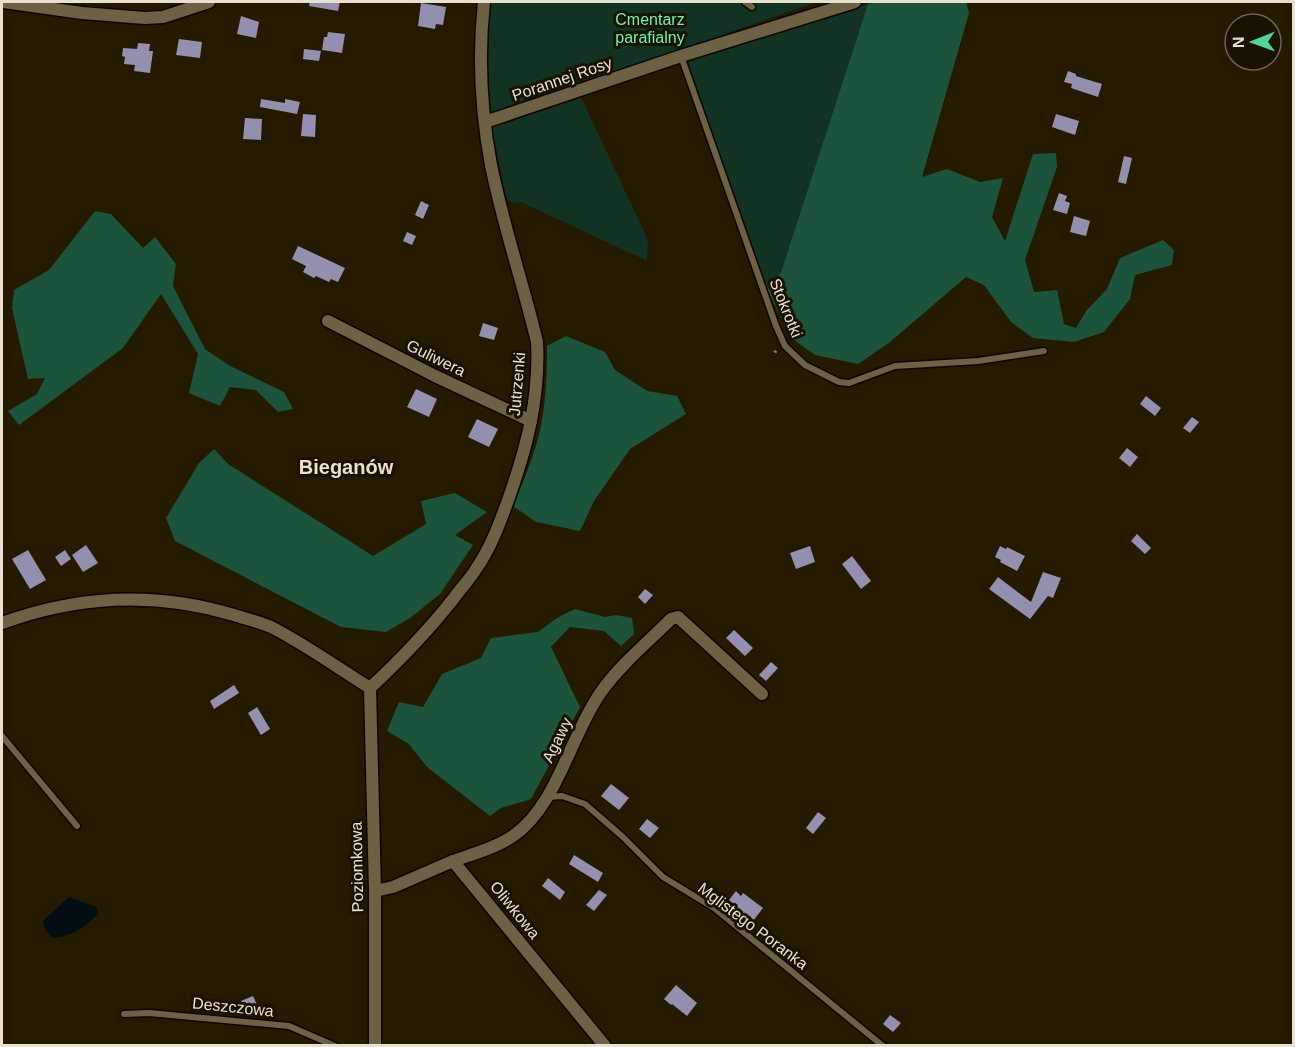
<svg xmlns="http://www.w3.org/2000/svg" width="1295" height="1047" viewBox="0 0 1295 1047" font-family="Arial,sans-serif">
<rect width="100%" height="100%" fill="#241a00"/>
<g fill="#123222">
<path d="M491 2H817L493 114C482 94 489 26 491 2Z"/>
<polygon points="868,4 781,272 767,289 688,64 690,59"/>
<polygon points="580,95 648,240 647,261 521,202 512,203 506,197 492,129 499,123"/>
</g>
<g fill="#1b543a">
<polygon points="882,2 966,2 969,13 922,177 947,169 980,182 1003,178 992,217 1005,241 1033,154 1056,153 1057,167 1025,260 1034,292 1057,290 1064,324 1076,328 1086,311 1107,289 1120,258 1163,240 1174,250 1172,265 1135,275 1130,299 1104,332 1074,342 1033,338 1011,322 984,285 966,277 890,342 858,364 815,355 790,337 767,289 781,272 868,4"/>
<polygon points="95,211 111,214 143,248 155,237 176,264 173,286 205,349 230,366 284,392 293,409 278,412 256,390 230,387 220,406 189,393 198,354 161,294 123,348 19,425 8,411 37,394 45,378 28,379 12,308 14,290 49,270"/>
<path d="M566 336 605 352 615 370 647 391 677 396 686 414 630 449 594 501 580 531 536 522 513 506C524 480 535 454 541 426 546 400 547 373 547 346Z"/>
<polygon points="214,449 228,464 373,556 426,524 421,501 455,493 487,512 455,535 473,545 440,594 410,618 386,632 341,627 175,541 166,518 199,463"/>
<polygon points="575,609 605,617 616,615 632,618 634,634 621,646 604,631 570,627 551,647 580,707 531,799 501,808 490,816 427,767 409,744 387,731 399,702 423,707 442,674 481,658 491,638 538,632 557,618"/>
</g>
<path fill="#010d13" d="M69 897 96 907 98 914C85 927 70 939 51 937L44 927 43 921Z"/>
<g fill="#948faf">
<polygon points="310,2 340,2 338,11 309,6"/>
<polygon points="421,3 446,7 443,25 436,24 435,29 418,26"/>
<polygon points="241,16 259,22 256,38 237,34"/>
<polygon points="328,32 345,34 342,53 322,50 324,37 327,37"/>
<polygon points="179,39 202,42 200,58 176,55"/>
<polygon points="138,43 150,44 149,51 153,51 150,73 134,71 135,65 124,64 125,57 122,56 123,48 137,49"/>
<polygon points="304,49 321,51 319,61 303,59"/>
<polygon points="1068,71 1076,74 1076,76 1102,84 1098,97 1071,88 1072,84 1064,82"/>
<polygon points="261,99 285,103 285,99 300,102 297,114 260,107"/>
<polygon points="303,114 316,115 315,137 301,136"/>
<polygon points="1056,114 1079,121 1075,135 1052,127"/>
<polygon points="245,118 262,119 261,140 243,139"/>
<polygon points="1124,156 1132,158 1126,184 1118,182"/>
<polygon points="1059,193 1067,196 1065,201 1070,203 1067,214 1053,210"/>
<polygon points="421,201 429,205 423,219 415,215"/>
<polygon points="1074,216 1090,221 1086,236 1070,232"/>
<polygon points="407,232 416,236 412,245 403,241"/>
<polygon points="298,246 345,268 338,282 331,279 329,282 316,276 314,278 303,272 306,266 292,259"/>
<polygon points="483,323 498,328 494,340 479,336"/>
<polygon points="416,389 437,399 429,417 407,407"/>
<polygon points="1146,396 1161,408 1155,416 1140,404"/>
<polygon points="1192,417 1199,422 1190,433 1183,428"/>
<polygon points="477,419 498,429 489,447 468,437"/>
<polygon points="1127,448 1138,457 1130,467 1119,458"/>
<polygon points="1137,534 1151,548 1145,554 1131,541"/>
<polygon points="86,545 98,563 83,572 72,555"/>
<polygon points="810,546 815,562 796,569 790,553"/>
<polygon points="1000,546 1006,549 1007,547 1025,556 1017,571 1000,562 1001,560 995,557"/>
<polygon points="28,550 46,580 30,589 12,559"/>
<polygon points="65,550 71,559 61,566 55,557"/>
<polygon points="852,556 871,581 861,589 842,564"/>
<polygon points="1043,572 1061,578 1053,598 1048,596 1030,619 989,589 998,577 1031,602"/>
<polygon points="645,589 653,595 645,604 638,597"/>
<polygon points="734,630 753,648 745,656 726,638"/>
<polygon points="771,662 778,668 766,681 759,675"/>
<polygon points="234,685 239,693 214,709 210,701"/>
<polygon points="257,707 270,729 261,735 248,713"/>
<polygon points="611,784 629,798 619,810 601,796"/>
<polygon points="818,812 826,818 813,834 806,828"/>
<polygon points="647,819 659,828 650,838 639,829"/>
<polygon points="574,855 603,873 598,882 569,864"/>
<polygon points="548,878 565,892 560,900 542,886"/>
<polygon points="599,890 607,895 594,911 586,905"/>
<polygon points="736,891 741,896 743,893 763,908 753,921 733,905 734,904 729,900"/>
<polygon points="676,985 697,1003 687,1016 672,1004 671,1005 664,999"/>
<polygon points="253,996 259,1009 247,1015 241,1001"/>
<polygon points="890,1015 901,1023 893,1032 883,1024"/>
</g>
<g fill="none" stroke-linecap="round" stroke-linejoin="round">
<g stroke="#0d0500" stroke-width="9">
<g id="service">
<polyline points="745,2 752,7"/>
<polyline points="681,56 776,326 785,346 805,365 839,382 849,383 895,366 978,361 1044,351"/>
<polyline points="2,736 77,826"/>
<polyline points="548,797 562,796 585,804 623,837 663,877 714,908 883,1046"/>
<polyline points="124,1014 149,1013 289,1026 335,1046"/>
</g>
</g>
<g stroke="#0d0500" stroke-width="15">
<g id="minor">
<polyline points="4,2 82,13 145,18 163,17 209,2"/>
<polyline points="485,122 681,56 855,2"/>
<polyline points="328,321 435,376 531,421"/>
<path d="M2 623C79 595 155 591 234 615 246 619 261 622 273 628 306 645 338 668 370 688"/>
<path d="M370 688C400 660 428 631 454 598 461 588 470 579 476 569 490 549 499 525 507 503 526 450 540 399 537 342 523 283 503 225 491 165 481 111 478 56 484 2"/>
<polyline points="370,688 375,891 375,1046"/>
<path d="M453 861C473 854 495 848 513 836 557 806 571 734 601 692 620 665 648 642 671 619L678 617 762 694"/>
<polyline points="375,891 393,887 453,861 605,1046"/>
</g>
</g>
<polyline stroke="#89816c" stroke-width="2" stroke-dasharray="3 4.5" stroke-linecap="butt" points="774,351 780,354"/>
<use href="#service" stroke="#6c6142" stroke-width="6"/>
<use href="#minor" stroke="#6c6142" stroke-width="12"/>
</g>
<g text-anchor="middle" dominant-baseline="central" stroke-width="6" stroke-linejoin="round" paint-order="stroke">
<g font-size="16" fill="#6af6b3" stroke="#191200">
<text x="650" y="19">Cmentarz<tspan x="650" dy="18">parafialny</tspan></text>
</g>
<g font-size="16" fill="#e7e1d0" stroke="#191200">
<text transform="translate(562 79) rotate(-19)">Porannej Rosy</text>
<text transform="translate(786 308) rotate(68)">Stokrotki</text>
<text transform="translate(436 358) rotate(26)">Guliwera</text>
<text transform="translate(517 384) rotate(-85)">Jutrzenki</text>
<text transform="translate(557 740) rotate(-64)">Agawy</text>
<text transform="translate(357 867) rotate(-91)">Poziomkowa</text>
<text transform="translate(515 910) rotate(51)">Oliwkowa</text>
<text transform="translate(753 926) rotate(37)">Mglistego Poranka</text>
<text transform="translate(233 1007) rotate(6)">Deszczowa</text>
</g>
<g font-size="20" font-weight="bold" fill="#e7e1d0" stroke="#191200">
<text x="346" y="467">Bieganów</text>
</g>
</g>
<rect width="1295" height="1047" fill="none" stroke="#e7e1d0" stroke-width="6"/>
<g transform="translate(1253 42) rotate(269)"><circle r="28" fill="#191200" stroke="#6b6553" stroke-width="1.5"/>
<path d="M0-4.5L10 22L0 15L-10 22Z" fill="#4bd49b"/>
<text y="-9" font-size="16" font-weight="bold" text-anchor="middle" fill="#e7e1d0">N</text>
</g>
</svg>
